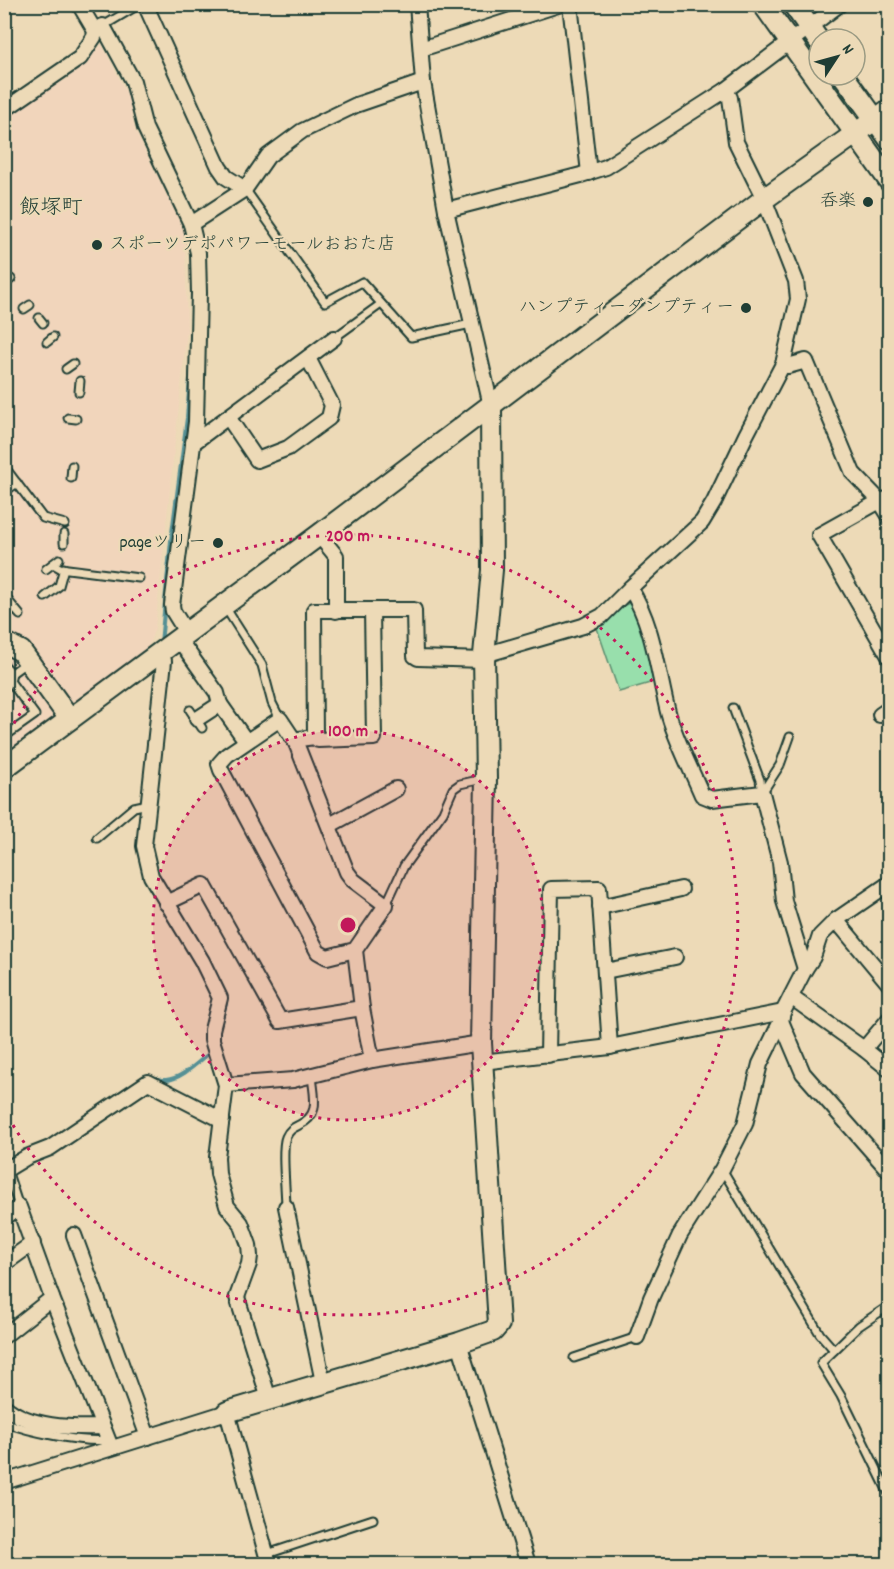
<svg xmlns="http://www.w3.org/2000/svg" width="894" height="1569" viewBox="0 0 894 1569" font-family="Dekko,'Klee One',sans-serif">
<rect width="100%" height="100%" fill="#eddab7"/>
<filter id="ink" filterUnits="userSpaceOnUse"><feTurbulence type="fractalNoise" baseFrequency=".0167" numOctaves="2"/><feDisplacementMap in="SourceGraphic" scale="12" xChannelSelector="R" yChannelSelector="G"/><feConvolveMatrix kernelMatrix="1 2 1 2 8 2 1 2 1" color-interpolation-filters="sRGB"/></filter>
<g filter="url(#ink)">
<polygon fill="#f1d5bb" points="102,44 128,96 135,130 185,233 187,330 155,628 148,647 5,755 5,117 25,101 67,79"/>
<g fill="#98dfac" stroke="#5c8e70" stroke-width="1.5">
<polygon points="806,43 815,44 819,50 819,75 838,75 856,101 856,108 850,112 843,110 802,54 802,47"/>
<polygon points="634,601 657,681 619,692 597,628 620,607"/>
</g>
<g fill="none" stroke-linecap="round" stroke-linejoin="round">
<g stroke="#549095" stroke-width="4">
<polyline points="161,643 171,541 187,418 191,364"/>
<polyline points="139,834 150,731"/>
<polyline points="221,1021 226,1004 225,999"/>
<path d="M148 1078C155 1076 159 1081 166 1080 182 1079 199 1061 211 1052"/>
</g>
<g stroke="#1f3d34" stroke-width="11">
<g id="lane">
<polyline points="103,26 140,4"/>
<polyline points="245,189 325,302 362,282 411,337 471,324"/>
<polyline points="5,284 11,279"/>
<polyline points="24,309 30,305"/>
<polyline points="39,318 43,323"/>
<polyline points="334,338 381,304"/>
<polyline points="47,342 53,337"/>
<polyline points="66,369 73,364"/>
<polyline points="79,392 80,381"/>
<polyline points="68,418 76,419"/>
<polyline points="4,453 5,452"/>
<polyline points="4,466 43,518 65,524"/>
<polyline points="71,478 72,466"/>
<polyline points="4,492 17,483"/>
<polyline points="64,543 64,534"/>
<polyline points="53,564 60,568 139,578"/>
<polyline points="46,569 59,559"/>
<polyline points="45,597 59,586 64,568"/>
<polyline points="6,598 20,615"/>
<polyline points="225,607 262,665 272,703 280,719"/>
<polyline points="4,665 12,673 27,662"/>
<polyline points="733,708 760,780 762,793"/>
<polyline points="190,710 202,728"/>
<polyline points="4,737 35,715 10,681 12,673"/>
<polyline points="762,793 780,765 790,737"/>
<polyline points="97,838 134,807 148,804"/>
<polyline points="386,905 404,866 443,812 453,789 460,784 483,779"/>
<polyline points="722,1169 820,1334 834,1350"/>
<polyline points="7,1170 19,1207"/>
<path d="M286 1207C286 1192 281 1148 286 1137 289 1130 293 1128 299 1125 321 1115 314 1097 312 1076"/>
<polyline points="890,1305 859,1326 821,1363 841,1396 890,1496"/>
<polyline points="574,1358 637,1337"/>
<path d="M4 1422C29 1432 82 1443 108 1440"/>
<polyline points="267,1554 373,1519"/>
</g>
</g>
<g stroke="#1f3d34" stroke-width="18">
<g id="street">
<polyline points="145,4 219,167 226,177 245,189"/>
<polyline points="417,4 423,82 446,210 491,406"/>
<polyline points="570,4 589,173"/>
<polyline points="95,31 103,26 133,81 145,128 191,224 198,253 199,293 196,422 172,605 173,611 186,632"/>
<polyline points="421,49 561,4"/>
<polyline points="4,110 80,58 94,37 95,31 79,4"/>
<polyline points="446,210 581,175 606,167 726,90 840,4"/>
<polyline points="191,224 245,189 268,156 302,131 356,105 423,82"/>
<polyline points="783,364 788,366 806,361 853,473 880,501 890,517"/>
<polyline points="228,417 257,460 288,448 329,418 332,405 308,358"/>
<polyline points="193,443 334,338"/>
<polyline points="890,498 880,501 819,535 890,658"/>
<polyline points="319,535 336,556 336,611"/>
<path d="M630 588C654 626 657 669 668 712 675 739 691 769 702 795L712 799 762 793 780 862 784 901 805 969 783 1012 781 1021 760 1064 745 1124 722 1169 680 1235 651 1298 637 1337"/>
<polyline points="178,638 217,693 220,704 197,719"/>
<polyline points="162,651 164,661 144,846 151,876 202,961 220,998 212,1030 212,1040 226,1085 217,1157 218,1174 227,1206 241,1223 249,1245 250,1256 249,1264 237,1297 269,1399"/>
<polyline points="484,655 583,626 602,616 630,588 702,522 714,502 746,435 783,364 798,299 796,281 764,199 736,142 730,98 726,90"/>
<polyline points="220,704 246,741"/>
<polyline points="880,715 890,708"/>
<polyline points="315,737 314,610 414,610 415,656 418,658 484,660"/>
<polyline points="296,743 299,739 315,737 318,740 374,738 372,610"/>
<polyline points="330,825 396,789"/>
<polyline points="166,903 204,885 280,1021 362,1008"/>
<polyline points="600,907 681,889"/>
<polyline points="836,920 890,985"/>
<polyline points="355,950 327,957 318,952 221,770 219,764 227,755 280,719 296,743 347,872 353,880 386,905 355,950 362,1008 372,1060"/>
<polyline points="805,969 813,957 820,936 836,920 887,885"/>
<polyline points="605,971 675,957"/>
<polyline points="791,997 864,1049 890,1070"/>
<polyline points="781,1021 803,1073 890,1172"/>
<polyline points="864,1049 890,1018"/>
<polyline points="548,1055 551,889 599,888 610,1047"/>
<polyline points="482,1062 610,1047 783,1012"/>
<polyline points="226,1085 293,1080 372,1060 481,1043"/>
<polyline points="4,1171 27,1157 50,1148 148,1082 222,1120"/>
<polyline points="286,1207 323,1382"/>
<polyline points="4,1218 19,1207 52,1298 111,1447"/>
<polyline points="74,1235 148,1437"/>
<polyline points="4,1264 33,1243"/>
<polyline points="4,1336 52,1298"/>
<polyline points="459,1343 528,1564"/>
<path d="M4 1406C29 1428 72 1428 103 1427"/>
<polyline points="4,1482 227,1412 269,1564"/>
</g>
</g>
<g stroke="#1f3d34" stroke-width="24">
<g id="secondary">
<polyline points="763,4 890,182"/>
<polyline points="793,4 819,41"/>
<polyline points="843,75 890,140"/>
<polyline points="4,642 21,651 70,719"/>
<polyline points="4,768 319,535 764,199 890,109"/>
<polyline points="227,1412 459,1343 493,1331 499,1324 481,1043 486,779 484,655 492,570 491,406"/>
</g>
</g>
<use href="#lane" stroke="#eddab7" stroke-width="7"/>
<use href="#street" stroke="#eddab7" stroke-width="14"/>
<use href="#secondary" stroke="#eddab7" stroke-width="20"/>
</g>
</g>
<circle cx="348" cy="925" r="195" fill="#c2185b" fill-opacity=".12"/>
<g fill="none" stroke="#c2185b" stroke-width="3" stroke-dasharray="3 6">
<circle cx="348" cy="925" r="195"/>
<path d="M5 739A390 390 0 1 1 5 1111"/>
</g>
<g fill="#1f3d34" stroke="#eddab7" stroke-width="2">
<circle cx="868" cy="202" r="6"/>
<circle cx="97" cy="245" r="6"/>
<circle cx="746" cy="308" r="6"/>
<circle cx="218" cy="543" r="6"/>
</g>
<g text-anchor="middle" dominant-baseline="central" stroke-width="4.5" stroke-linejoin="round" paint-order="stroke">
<g font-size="18" fill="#1f3d34" stroke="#eddab7" text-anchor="end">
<text x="856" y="202">呑楽</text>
<text x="109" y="245" text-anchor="start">スポーツデポパワーモールおおた店</text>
<text x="734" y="308">ハンプティーダンプティー</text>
<text x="206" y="543">pageツリー</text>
</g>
<g font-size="21" fill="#1f3d34" stroke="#eddab7">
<text x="51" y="209">飯塚町</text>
</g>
</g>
<circle cx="348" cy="925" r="9" fill="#c2185b" stroke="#eddab7" stroke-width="3"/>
<g font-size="18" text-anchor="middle" font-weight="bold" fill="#c2185b" stroke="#eddab7" stroke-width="4.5" stroke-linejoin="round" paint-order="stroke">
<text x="348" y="541">200 m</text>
<text x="348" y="736">100 m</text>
</g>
<rect width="894" height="1569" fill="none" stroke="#eddab7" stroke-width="24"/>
<rect x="12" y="12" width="870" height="1545" fill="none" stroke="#1f3d34" stroke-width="2" filter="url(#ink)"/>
<g transform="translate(837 57) rotate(54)"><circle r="28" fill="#eddab7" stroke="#9b9b83" stroke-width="1.5"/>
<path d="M0-4.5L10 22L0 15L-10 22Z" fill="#1f3d34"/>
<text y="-9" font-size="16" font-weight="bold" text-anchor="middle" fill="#1f3d34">N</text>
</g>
</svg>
